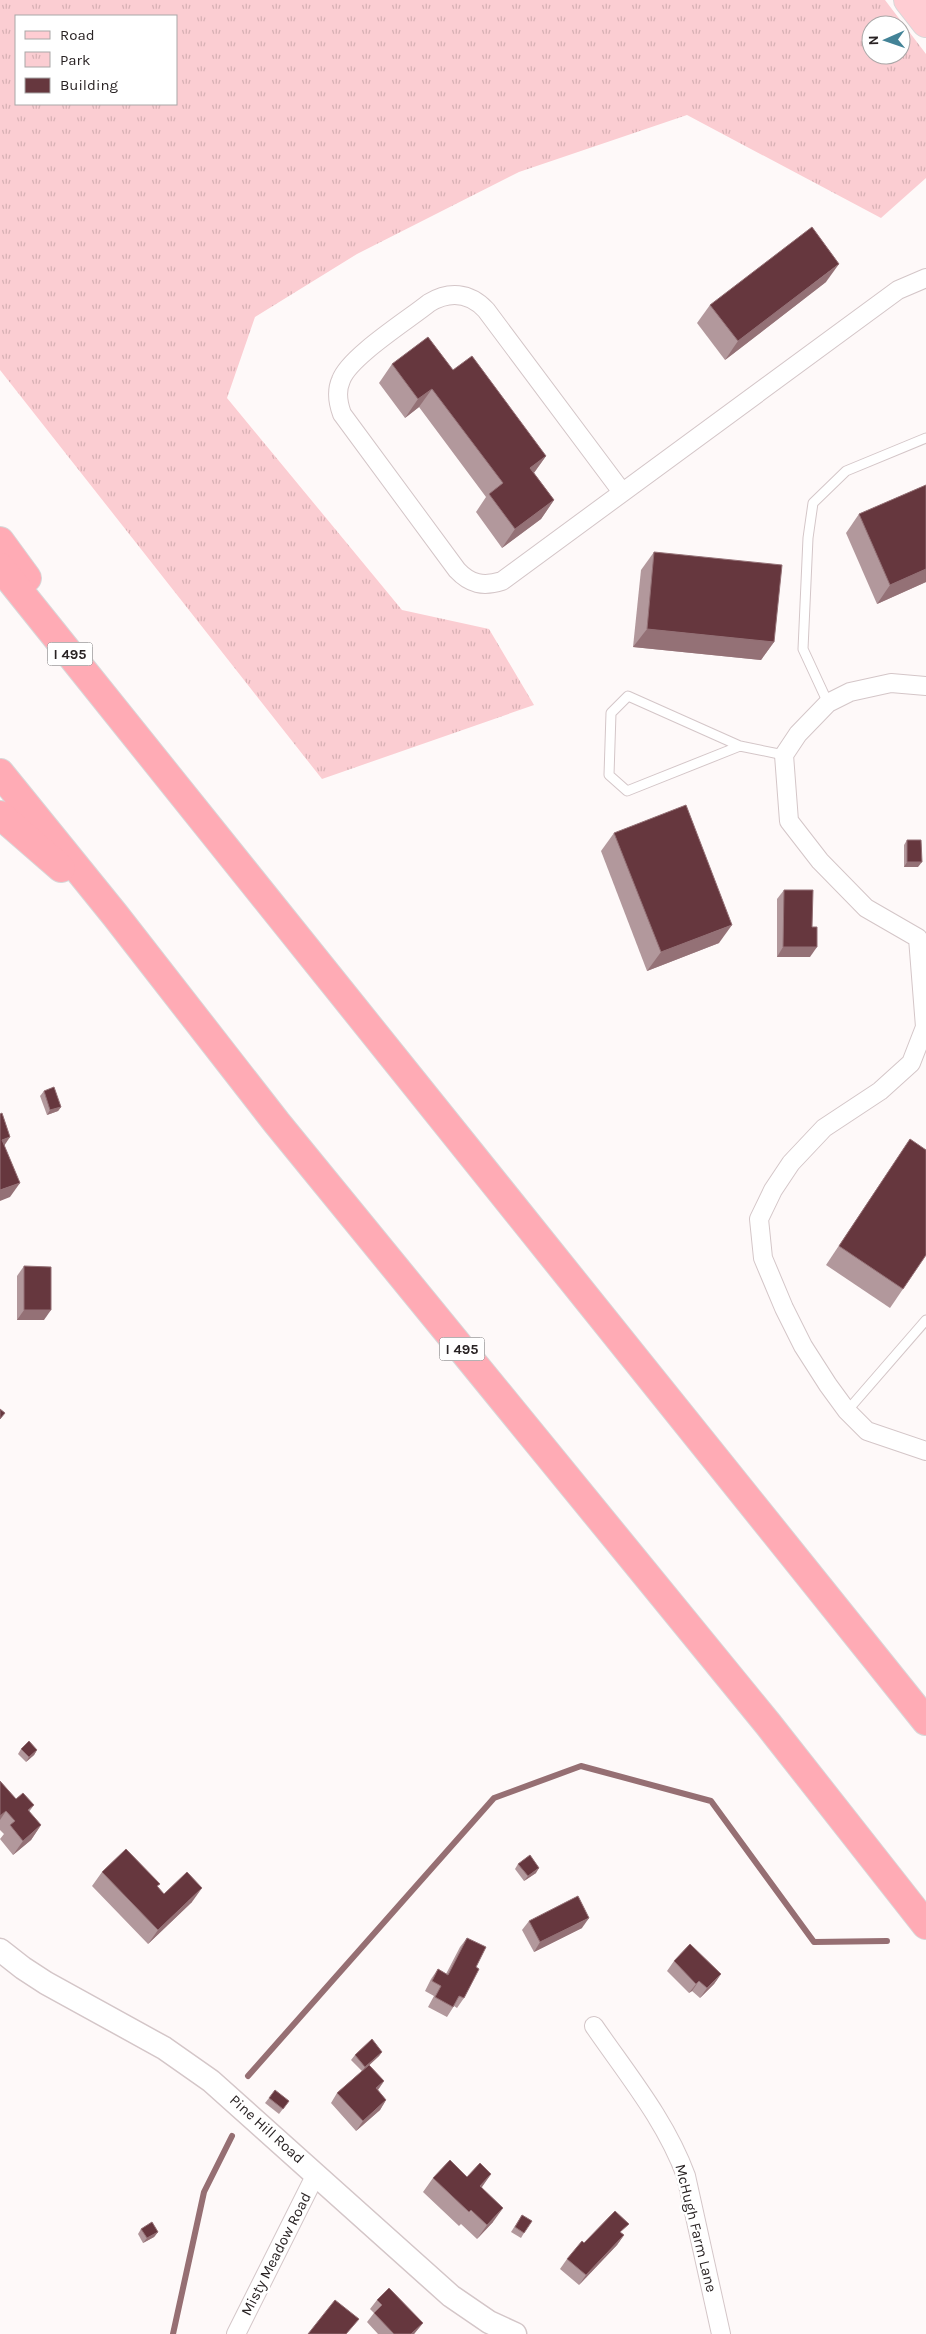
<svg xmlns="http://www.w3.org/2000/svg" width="926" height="2334" viewBox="0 0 926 2334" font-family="Karla,sans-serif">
<defs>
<pattern id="park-tufts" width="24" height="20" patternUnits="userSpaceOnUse" patternTransform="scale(1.25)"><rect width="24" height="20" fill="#fbcdd2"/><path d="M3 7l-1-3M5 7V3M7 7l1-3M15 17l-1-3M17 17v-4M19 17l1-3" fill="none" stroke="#d7b0b4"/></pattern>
</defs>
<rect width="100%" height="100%" fill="#fef9f9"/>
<path fill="url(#park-tufts)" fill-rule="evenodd" d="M0 0H885L926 54V178L881 218 687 115 519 172 357 254 255 317 227 398 402 610 489 629 534 705 322 779 0 370ZM16 16H176V104H16ZM871 25H901V55H871Z"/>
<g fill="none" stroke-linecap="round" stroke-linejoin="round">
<g stroke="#966f73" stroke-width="6">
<polyline points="248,2076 494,1798 581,1766 711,1801 814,1942 887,1941"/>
<polyline points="173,2334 204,2192 232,2136"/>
</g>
<g stroke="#d4c6c8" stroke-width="11">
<g id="service">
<polyline points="828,703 803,649 808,538 813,503 846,471 926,438"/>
<polyline points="740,746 627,791 609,775 611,713 628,696 740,746 784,755"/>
<polyline points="847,1411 926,1320"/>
</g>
</g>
<g stroke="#d4c6c8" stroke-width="20">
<g id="minor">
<path d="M622 492 486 310C469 292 449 291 429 303 408 320 349 357 341 380 336 391 338 403 342 414L457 570C470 584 483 587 502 581L898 290 926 278"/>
<polyline points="926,686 891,683 850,692 828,703 798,734 784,755 789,821 820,861 866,908 918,938 925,1027 911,1063 880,1091 824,1128 791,1163 773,1190 759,1219 763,1258 784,1308 803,1346 828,1385 847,1411 867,1431 926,1451"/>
<path d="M594 2026C627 2074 666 2121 686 2176L721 2334"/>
<polyline points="236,2334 316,2174"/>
</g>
</g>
<g stroke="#d4c6c8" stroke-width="25">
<polyline id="tertiary" points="0,1950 23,1968 46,1983 164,2048 211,2081 451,2296 489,2322 515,2334"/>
</g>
<g stroke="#d8d7d8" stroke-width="30">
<polyline id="primary" points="908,0 926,23"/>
</g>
<g stroke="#d8d7d8" stroke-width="30">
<g id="motorway">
<polyline points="0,541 27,578"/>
<polyline points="0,567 926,1721"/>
<polyline points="0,773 115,915 277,1123 768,1724 926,1925"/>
<polyline points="0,815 61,868"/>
</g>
</g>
<use href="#service" stroke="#fff" stroke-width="9"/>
<use href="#minor" stroke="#fff" stroke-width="18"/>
<use href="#tertiary" stroke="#fff" stroke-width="22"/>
<use href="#primary" stroke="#ffcdd3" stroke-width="28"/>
<use href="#motorway" stroke="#ffabb5" stroke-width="28"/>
</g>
<g fill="#b2989c">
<polygon points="826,282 725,360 697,323 710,305"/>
<polygon points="392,364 453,370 546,456 534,473 554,500 541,519 502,548 476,512 486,497 419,407 405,418 379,383"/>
<polygon points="926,485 926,582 877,604 846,533 859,514"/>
<polygon points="654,552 774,642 761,660 633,647 641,570"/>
<polygon points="614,833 719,943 647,971 601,851"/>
<polygon points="907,840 918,867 904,867 904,845"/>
<polygon points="784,890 810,957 777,957 777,899"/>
<polygon points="44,1091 61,1107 58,1111 47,1115 40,1096"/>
<polygon points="910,1139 903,1289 890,1308 826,1265"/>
<polygon points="24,1266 44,1320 17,1320 17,1276"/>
<polygon points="21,1749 37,1750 34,1755 26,1762 18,1754"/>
<polygon points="0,1781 16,1799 34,1805 29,1812 41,1825 31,1840 13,1855 0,1839 4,1834 0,1830"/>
<polygon points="518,1864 536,1873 524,1881 515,1869"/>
<polygon points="102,1872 164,1894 192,1902 148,1944 92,1886"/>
<polygon points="529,1921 582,1928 534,1952 522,1930"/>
<polygon points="467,1938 476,1967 464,1998 457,2008 454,2006 447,2017 428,2007 434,1996 425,1991 431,1979 438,1969 446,1974 460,1947"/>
<polygon points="674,1961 721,1974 714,1984 700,1998 692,1991 689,1993 667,1971"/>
<polygon points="382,2052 379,2056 369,2065 384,2081 378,2090 386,2100 380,2110 356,2131 331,2103 337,2093 362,2071 351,2060 355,2055"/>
<polygon points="269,2098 289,2101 279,2114 265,2103"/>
<polygon points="491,2174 482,2187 493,2222 477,2239 461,2224 459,2226 423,2192 433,2178 467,2177"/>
<polygon points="522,2215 524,2233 521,2238 511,2232"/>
<polygon points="141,2229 158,2232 154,2237 143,2243 138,2234"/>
<polygon points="622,2234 624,2235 617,2245 579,2285 560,2269 567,2259 584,2243"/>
<polygon points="377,2300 423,2323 414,2334 378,2334 367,2322 374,2313 370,2309"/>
</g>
<g fill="#947176">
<polygon points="839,264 826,282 725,360 738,341"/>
<polygon points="432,389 419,407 405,418 418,399"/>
<polygon points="546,456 533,474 530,468"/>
<polygon points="554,500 541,519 502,548 515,529"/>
<polygon points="926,569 926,582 877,604 890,585"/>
<polygon points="647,629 774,642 761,660 633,647"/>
<polygon points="907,862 922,862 918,867 904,867"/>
<polygon points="732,925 719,943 647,971 661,952"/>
<polygon points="783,947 817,947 810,957 777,957"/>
<polygon points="61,1107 58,1111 47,1115 50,1110"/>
<polygon points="10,1137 0,1152 2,1140"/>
<polygon points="20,1183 10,1197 0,1201 0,1190"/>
<polygon points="24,1310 51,1310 44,1320 17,1320"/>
<polygon points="37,1750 34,1755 26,1762 29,1757"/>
<polygon points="6,1811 0,1820 0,1816"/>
<polygon points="41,1825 31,1840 13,1855 23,1841"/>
<polygon points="539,1868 536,1873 524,1881 528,1876"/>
<polygon points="202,1888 192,1902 148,1944 158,1930"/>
<polygon points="589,1918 582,1928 534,1952 540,1942"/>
<polygon points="721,1974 714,1984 700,1998 707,1988"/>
<polygon points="699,1981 692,1991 689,1993 696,1984"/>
<polygon points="382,2052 379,2056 362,2072 365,2067"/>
<polygon points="384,2081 377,2091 376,2088"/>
<polygon points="386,2100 380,2110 356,2131 363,2121"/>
<polygon points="491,2174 481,2188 480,2186"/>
<polygon points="503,2208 493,2222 477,2239 487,2225"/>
<polygon points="158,2232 154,2237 143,2243 147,2238"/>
<polygon points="624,2235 617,2245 579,2285 586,2275"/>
<polygon points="423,2323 414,2334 411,2334"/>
</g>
<g fill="#66373e" stroke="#947176">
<polygon points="812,227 839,264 738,341 710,305"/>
<polygon points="428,337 453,370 472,356 546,456 530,468 554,500 515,529 489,494 503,483 432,389 418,399 392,364"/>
<polygon points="926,485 926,569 890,585 859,514"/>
<polygon points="654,552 782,565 774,642 647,629"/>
<polygon points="686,805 732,925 661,952 614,833"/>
<polygon points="907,840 921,840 922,862 907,862"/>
<polygon points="784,890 813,890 812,927 817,927 817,947 783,947"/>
<polygon points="54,1087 61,1107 50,1110 44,1091"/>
<polygon points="2,1113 10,1137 2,1140 20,1183 0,1190 0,1114"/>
<polygon points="910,1139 926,1150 926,1255 903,1289 839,1246"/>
<polygon points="24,1266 51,1267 51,1310 24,1310"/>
<polygon points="0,1409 5,1413 0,1419"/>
<polygon points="29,1741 37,1750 29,1757 21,1749"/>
<polygon points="0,1781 16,1799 23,1793 34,1805 28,1810 41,1825 23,1841 10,1825 15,1821 6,1811 0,1816"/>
<polygon points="126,1849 160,1884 157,1886 164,1894 187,1872 202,1888 158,1930 102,1872"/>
<polygon points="530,1855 539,1868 528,1876 518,1864"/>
<polygon points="578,1896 589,1918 540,1942 529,1921"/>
<polygon points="467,1938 486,1947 476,1967 479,1969 464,1998 459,1996 453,2007 435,1997 441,1986 432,1981 438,1969 448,1975"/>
<polygon points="690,1944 721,1974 707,1988 699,1981 696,1984 674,1961"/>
<polygon points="372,2039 382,2052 365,2067 355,2055"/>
<polygon points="369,2065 384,2081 376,2088 386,2100 363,2121 337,2093"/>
<polygon points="275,2090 289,2101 283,2109 269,2098"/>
<polygon points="450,2160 467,2177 480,2163 491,2174 480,2186 503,2208 487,2225 471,2210 469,2212 433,2178"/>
<polygon points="615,2211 629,2224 620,2232 624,2235 586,2275 567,2259 582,2241 584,2243"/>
<polygon points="522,2215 532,2221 524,2233 515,2227"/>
<polygon points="152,2222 158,2232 147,2238 141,2229"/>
<polygon points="389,2288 423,2323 411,2334 394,2334 374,2313 382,2305 377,2300"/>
<polygon points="335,2300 359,2319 346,2334 308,2334"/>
</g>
<g text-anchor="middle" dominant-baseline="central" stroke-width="5" stroke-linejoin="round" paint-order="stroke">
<g fill="#fff" stroke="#696566" stroke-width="1">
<rect x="47.5" y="642.5" width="45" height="23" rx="4"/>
<rect x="439.5" y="1337.5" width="45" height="23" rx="4"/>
</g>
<g font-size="14" font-weight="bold" fill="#292324">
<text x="70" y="654">I 495</text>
<text x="462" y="1349">I 495</text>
</g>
<g font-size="15" fill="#292324" stroke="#fff">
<text transform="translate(267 2129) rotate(42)">Pine Hill Road</text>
<text transform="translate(696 2228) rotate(76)">McHugh Farm Lane</text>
<text transform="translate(276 2254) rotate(-63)">Misty Meadow Road</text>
</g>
</g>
<rect x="15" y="15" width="162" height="90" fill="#ffffff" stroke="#a9a7a7"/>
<rect x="25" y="31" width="25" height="8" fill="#ffcdd3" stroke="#a9a7a7"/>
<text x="60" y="40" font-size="15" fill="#292324">Road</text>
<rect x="25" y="52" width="25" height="15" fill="url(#park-tufts)" stroke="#a9a7a7"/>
<text x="60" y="65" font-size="15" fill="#292324">Park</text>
<rect x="25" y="78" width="25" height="15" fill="#66373e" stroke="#a9a7a7"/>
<text x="60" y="90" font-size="15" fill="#292324">Building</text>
<g transform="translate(886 40) rotate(268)"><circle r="24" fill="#ffffff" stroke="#a9a7a7"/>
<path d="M0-4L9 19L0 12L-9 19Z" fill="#438397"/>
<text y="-8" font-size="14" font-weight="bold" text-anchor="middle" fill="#292324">N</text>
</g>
</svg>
